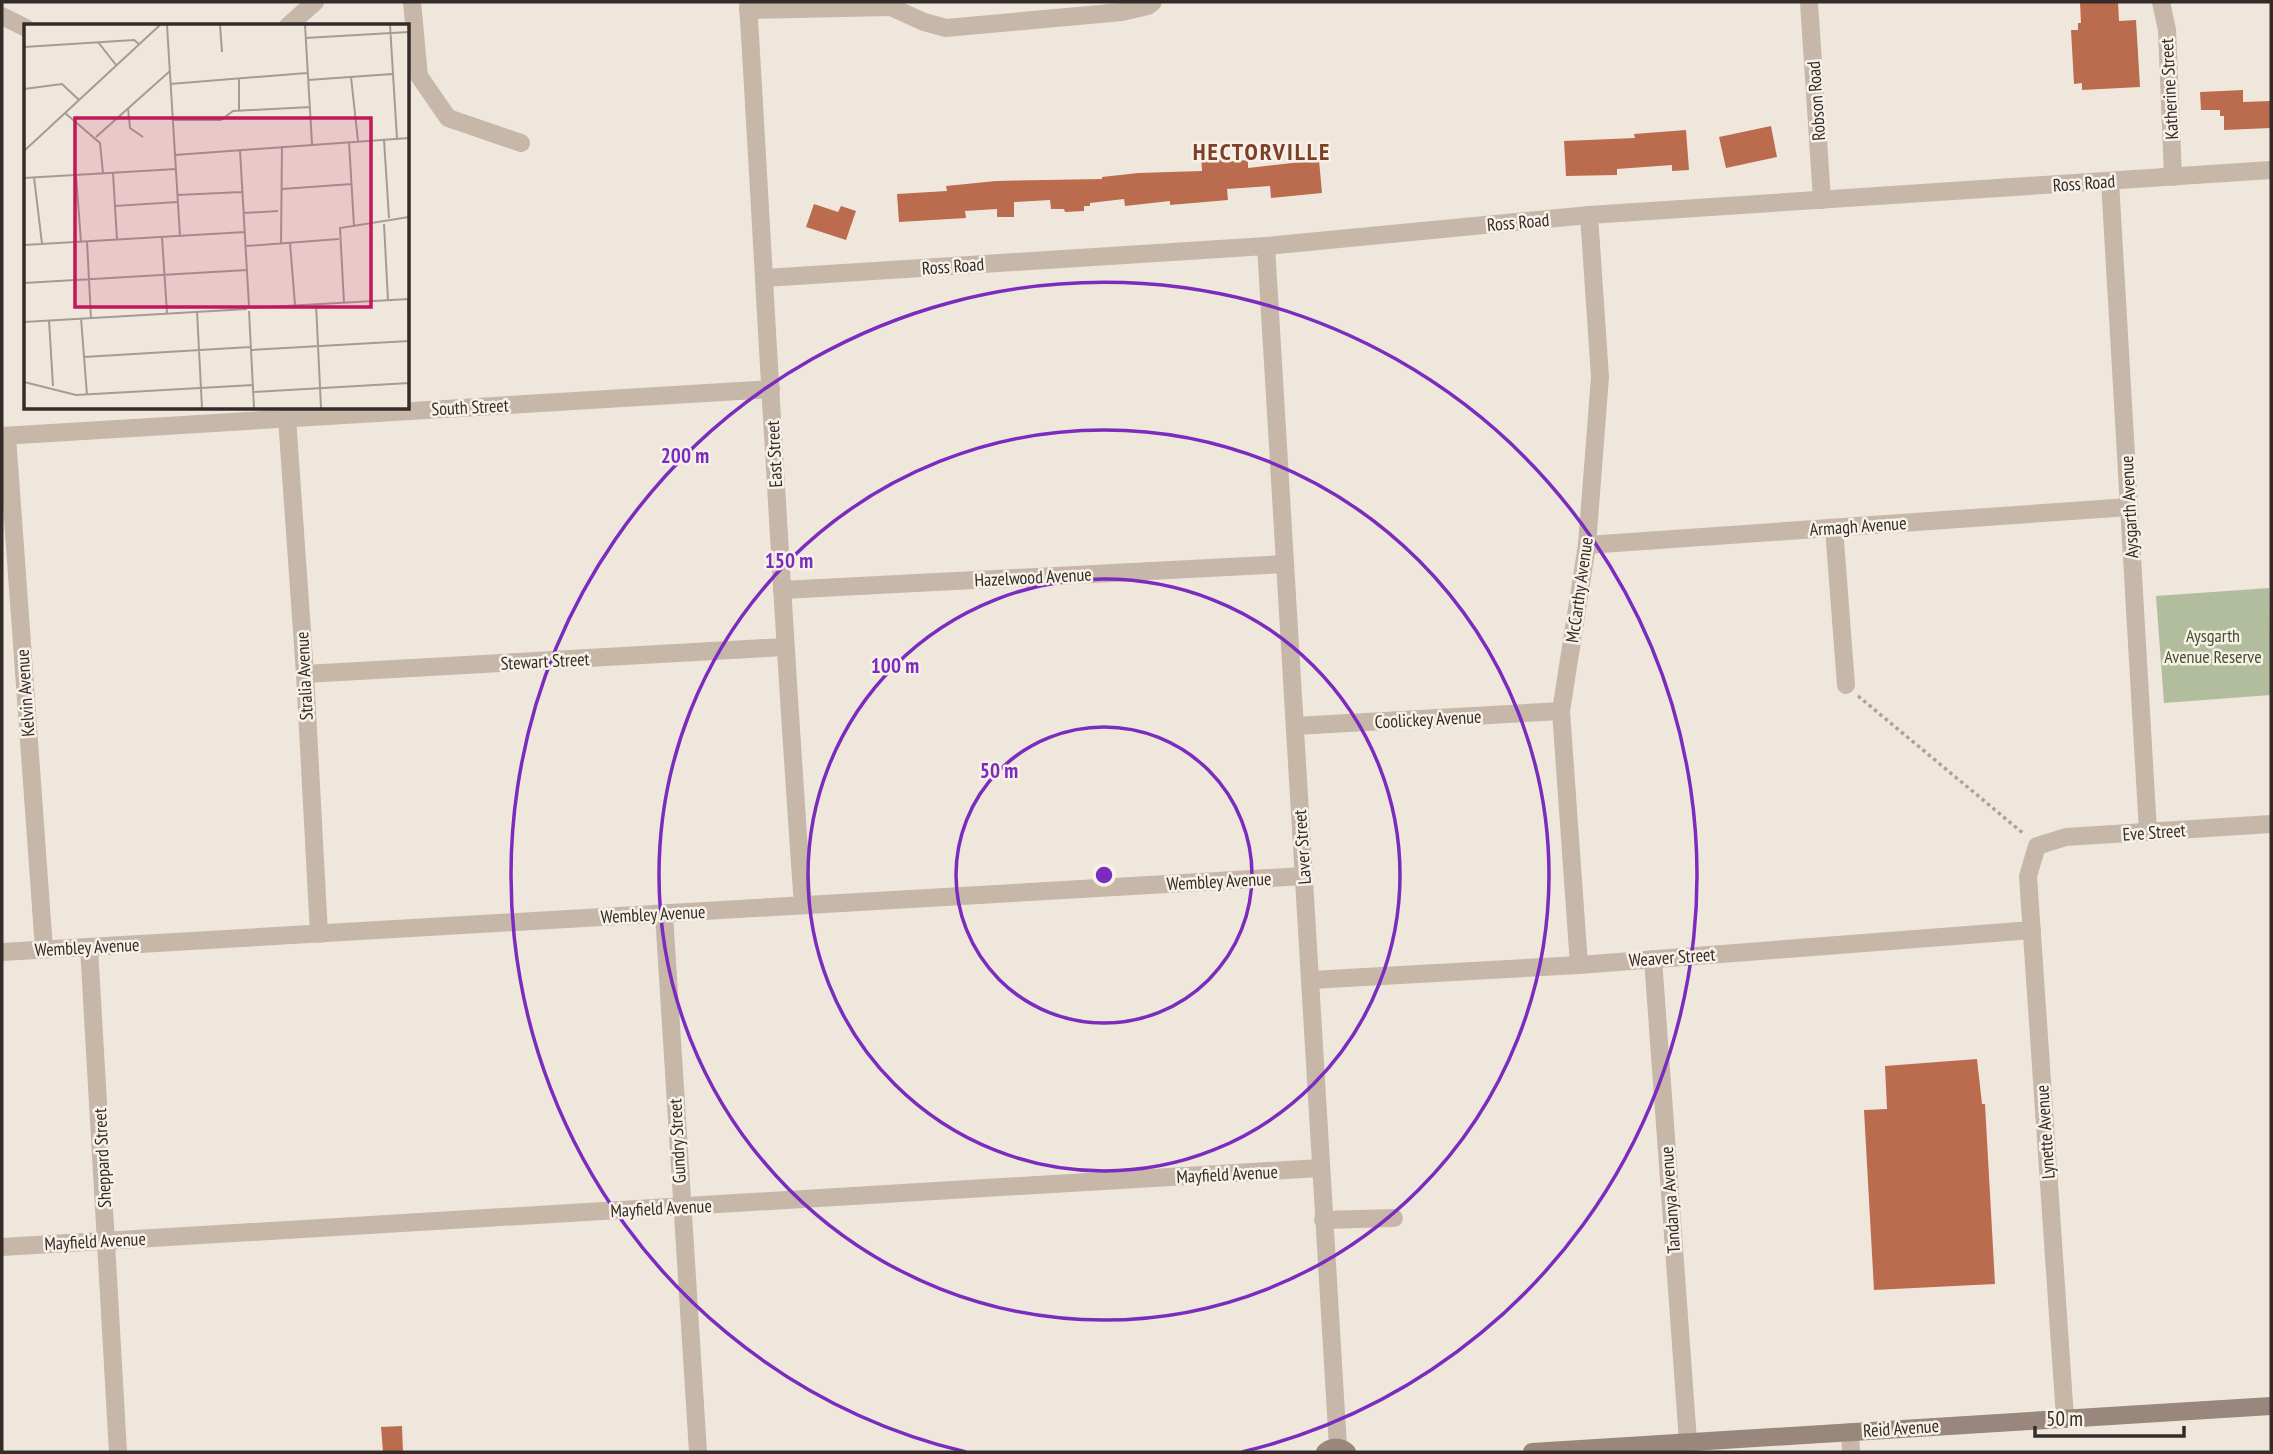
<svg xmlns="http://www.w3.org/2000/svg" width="2273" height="1454" viewBox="0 0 2273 1454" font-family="'PT Sans Narrow',sans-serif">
<rect width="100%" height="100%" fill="#efe7dc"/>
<polygon fill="#b2bd9d" points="2269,588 2271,695 2164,703 2156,596"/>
<g fill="#bb6c4f">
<polygon points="2080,2 2118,2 2119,21 2136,20 2140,87 2082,90 2082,83 2074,84 2071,30 2078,30 2078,23 2081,23"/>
<polygon points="2243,90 2243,102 2271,101 2271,128 2224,130 2224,116 2220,116 2220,110 2201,110 2200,92"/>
<polygon points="1771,126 1777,157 1726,168 1719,137"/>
<polygon points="1686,130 1689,170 1672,171 1672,165 1617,169 1617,175 1566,176 1564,141 1635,138 1634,134"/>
<polygon points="1222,152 1222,162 1248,160 1248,168 1319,160 1322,193 1271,198 1270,186 1227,189 1228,200 1170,205 1170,201 1125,206 1124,199 1090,203 1090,206 1084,206 1084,211 1065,212 1064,209 1051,209 1050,200 1014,202 1014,217 997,217 997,209 965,211 966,218 899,222 897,194 947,191 946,186 996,181 1102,179 1102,177 1138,173 1202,171 1201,154"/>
<polygon points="814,204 838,212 841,206 856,211 846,240 806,227"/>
<polygon points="1977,1059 1982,1104 1985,1104 1995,1284 1874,1290 1864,1110 1887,1109 1885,1066"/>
<polygon points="402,1426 403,1452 383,1452 381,1427"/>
</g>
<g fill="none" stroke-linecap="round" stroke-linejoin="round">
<polyline stroke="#b2a193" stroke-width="3.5" stroke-dasharray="3.5 3.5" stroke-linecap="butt" points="1858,696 2024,834"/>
<g stroke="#c6b7a9" stroke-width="18">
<polyline points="412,2 419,76 448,118 521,143"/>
<path d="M748 2C766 303 781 604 803 905"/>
<polyline points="1809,2 1822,200"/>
<polyline points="2161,2 2167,30 2173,177"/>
<polyline points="748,10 891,7 924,22 946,28 1122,12 1148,6 1153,2"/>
<polyline points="2,16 26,28"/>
<polyline points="288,26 315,2"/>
<polyline points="2110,181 2148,832"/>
<polyline points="1266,246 1338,1447"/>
<polyline points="765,278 1266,246 1589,215 2271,170"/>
<polyline points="287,418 305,674 319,934"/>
<polyline points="2,436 771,389"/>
<polyline points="7,436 44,949"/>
<polyline points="1834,528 1846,685"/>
<polyline points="1587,545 2129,507"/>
<polyline points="782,590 1285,564"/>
<polyline points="305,674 784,647"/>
<polyline points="1295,726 1561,711"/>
<polyline points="664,914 698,1452"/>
<polyline points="89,947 118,1452"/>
<polyline points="2,952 1304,876"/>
<polyline points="1653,959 1688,1441"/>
<polyline points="1579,965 1561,711 1587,545 1600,377 1589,215"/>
<polyline points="1311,980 1579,965 2032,930"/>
<polyline points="1323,1220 1394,1218"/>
<polyline points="2,1247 1320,1168"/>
<polyline points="2065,1418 2028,876 2037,846 2066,837 2271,824"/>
<polyline points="1850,1432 1851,1452"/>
</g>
<g stroke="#9a877b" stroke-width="18">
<path d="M1325 1452C1332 1446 1340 1446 1347 1452"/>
<polyline points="1532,1452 2271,1406"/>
</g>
</g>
<g fill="none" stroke="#7b2cbf" stroke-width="3.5">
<circle cx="1104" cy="875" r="148"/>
<circle cx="1104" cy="875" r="296"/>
<circle cx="1104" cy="875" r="445"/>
<path d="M966 1452A593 593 0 1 1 1242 1452"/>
</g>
<g text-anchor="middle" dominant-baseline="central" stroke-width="5" stroke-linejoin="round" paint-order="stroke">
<g font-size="18" fill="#342c28" stroke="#f8f1e8">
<text transform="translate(2169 89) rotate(-93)">Katherine Street</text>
<text transform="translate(1816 101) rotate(-94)">Robson Road</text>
<text transform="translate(2084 183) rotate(-4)">Ross Road</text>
<text transform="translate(1518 222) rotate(-5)">Ross Road</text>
<text transform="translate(953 266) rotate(-4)">Ross Road</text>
<text transform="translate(470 407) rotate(-3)">South Street</text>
<text transform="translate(774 454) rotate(-93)">East Street</text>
<text transform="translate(2129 507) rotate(-93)">Aysgarth Avenue</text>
<text transform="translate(1858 526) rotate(-4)">Armagh Avenue</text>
<text transform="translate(1033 577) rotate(-3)">Hazelwood Avenue</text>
<text transform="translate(1579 590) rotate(-82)">McCarthy Avenue</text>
<text transform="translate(545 661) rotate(-3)">Stewart Street</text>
<text transform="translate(304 676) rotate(-93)">Stralia Avenue</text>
<text transform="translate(25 693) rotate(-94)">Kelvin Avenue</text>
<text transform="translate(1428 719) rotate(-3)">Coolickey Avenue</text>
<text transform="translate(2154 832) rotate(-4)">Eve Street</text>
<text transform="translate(1302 847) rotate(-94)">Laver Street</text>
<text transform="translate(1219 881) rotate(-3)">Wembley Avenue</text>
<text transform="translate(653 914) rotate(-3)">Wembley Avenue</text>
<text transform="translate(87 947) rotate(-3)">Wembley Avenue</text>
<text transform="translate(1672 957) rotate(-4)">Weaver Street</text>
<text transform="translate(2045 1132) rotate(-94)">Lynette Avenue</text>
<text transform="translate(677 1141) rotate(-93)">Gundry Street</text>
<text transform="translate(102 1158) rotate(-93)">Sheppard Street</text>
<text transform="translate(1227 1174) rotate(-3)">Mayfield Avenue</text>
<text transform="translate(1670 1200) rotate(-94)">Tandanya Avenue</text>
<text transform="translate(661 1208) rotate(-3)">Mayfield Avenue</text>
<text transform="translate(95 1241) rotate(-3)">Mayfield Avenue</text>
<text transform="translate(1901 1428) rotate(-4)">Reid Avenue</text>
</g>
<g font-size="18" fill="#43502e" stroke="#f8f1e8">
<text x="2213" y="635">Aysgarth<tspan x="2213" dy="21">Avenue Reserve</tspan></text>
</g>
<g font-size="24" font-weight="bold" letter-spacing="2" fill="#7c3f29" stroke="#f8f1e8">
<text x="1262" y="151">HECTORVILLE</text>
</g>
</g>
<g transform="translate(24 24)">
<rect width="385" height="385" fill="#efe7dc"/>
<path fill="none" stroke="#a49c94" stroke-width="2" d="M143 1 156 212M196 1 198 28M281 1 288 120M366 1 373 115M281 14 385 8M74 18 92 41M0 23 110 16 115 20M327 53 334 117M215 54V87M284 56 368 50M146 60 283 49M0 65 38 60 55 76M104 84 106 104 119 113M41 89 76 119 79 149M149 96H197L209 87 286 83M72 113 146 47M360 116 365 194M325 118 330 202M216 126 225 282M0 127 136 1M151 131 385 114M89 149 93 216M52 151 57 218M10 153 18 220M0 154 152 145M258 165 328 160M153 171 218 168M91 182 153 178M220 189 254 187M360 200 364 276M138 213 143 289M63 217 67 294M266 219 271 281M257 220 258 122M0 221 221 208M222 222 315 215M0 259 223 246M384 275 385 363M320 279 316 204 385 193M292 280 297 384M227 284 385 275M173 287 178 384M225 287 230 384M57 294 63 371M25 296 29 362M0 298 223 285M227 326 385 317M60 333 226 323M0 358 52 371 229 361M229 368 385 359"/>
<path fill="#c2185b" fill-opacity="0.15" stroke="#c2185b" stroke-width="3.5" d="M51 94H347V283H51Z"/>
<rect width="385" height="385" fill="none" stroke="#342c28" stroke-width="3.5"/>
</g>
<circle cx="1104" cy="875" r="10" fill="#7b2cbf" stroke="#f8f1e8" stroke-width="3.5"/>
<g font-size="21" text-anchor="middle" font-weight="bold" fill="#7b2cbf" stroke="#f8f1e8" stroke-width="5" stroke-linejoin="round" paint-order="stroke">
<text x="685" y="463">200 m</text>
<text x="789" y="568">150 m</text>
<text x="895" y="673">100 m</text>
<text x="999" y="778">50 m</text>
</g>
<rect width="2273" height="1454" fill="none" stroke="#342c28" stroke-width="7"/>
<path d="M2035 1426v10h149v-10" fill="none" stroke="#342c28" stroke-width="3.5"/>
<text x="2046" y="1426" font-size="21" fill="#342c28" stroke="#f8f1e8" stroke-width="5" paint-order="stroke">50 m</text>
</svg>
